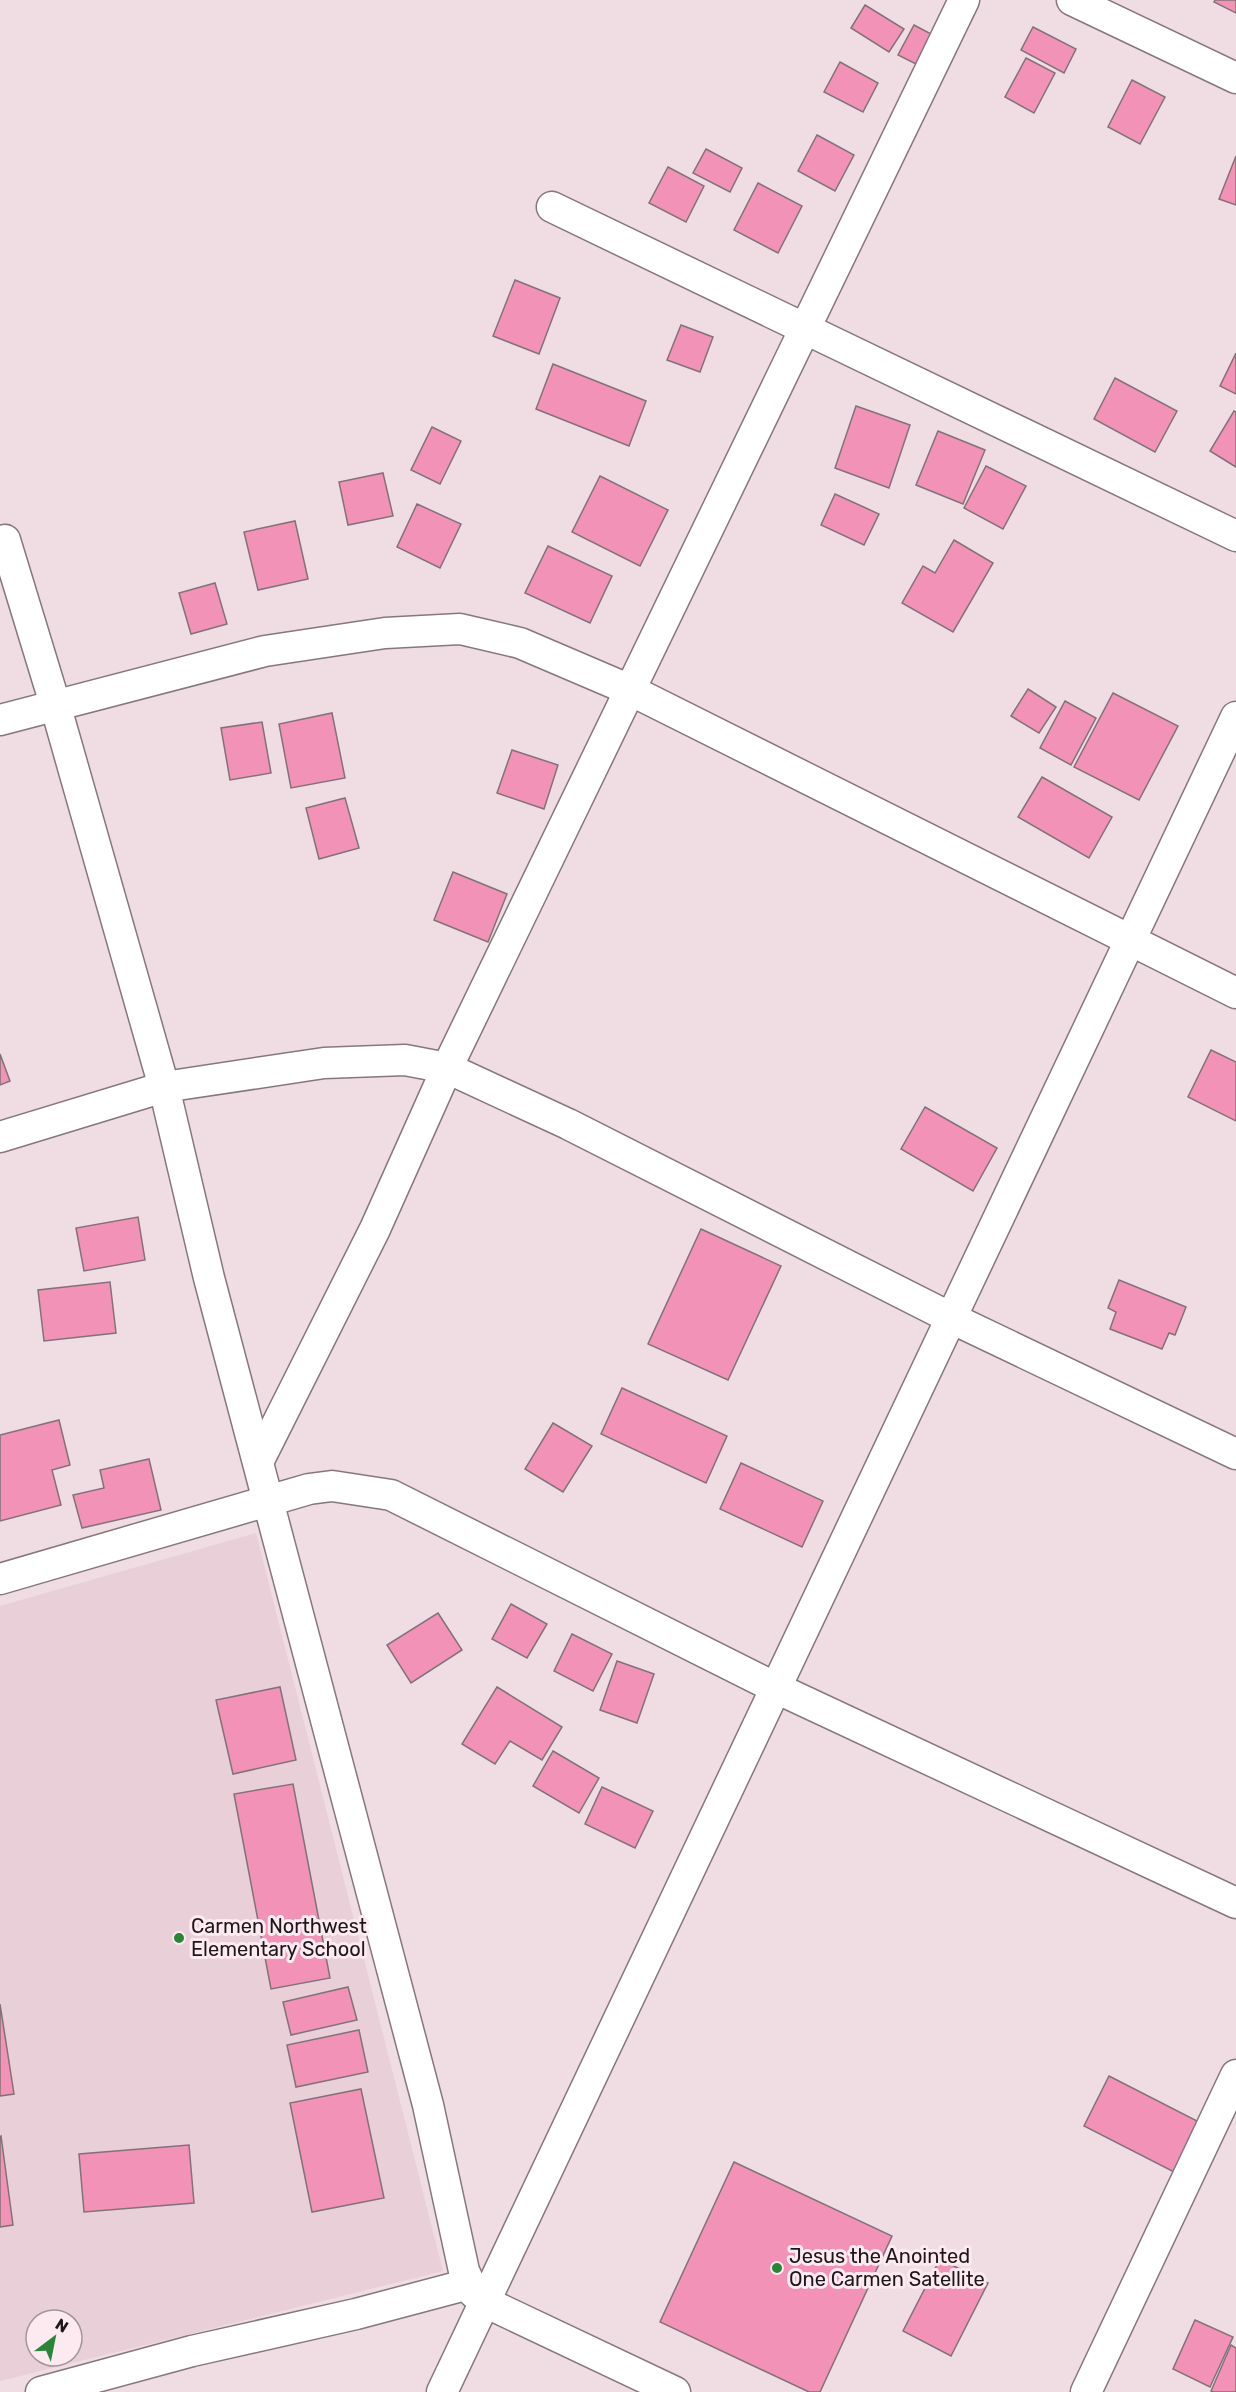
<svg xmlns="http://www.w3.org/2000/svg" width="1236" height="2392" viewBox="0 0 1236 2392" font-family="Rubik,sans-serif">
<rect width="100%" height="100%" fill="#efdde3"/>
<path fill="#e9cfd8" fill-rule="evenodd" d="M256 1533 443 2271 0 2381V1606ZM36 2320H72V2356H36Z"/>
<g fill="#f392b7" stroke="#827277" stroke-width="1.5">
<polygon points="1215,0 1236,0 1236,13 1214,2"/>
<polygon points="865,5 904,29 889,52 851,28"/>
<polygon points="914,25 933,35 918,65 898,55"/>
<polygon points="1033,27 1076,49 1064,73 1021,50"/>
<polygon points="1026,58 1055,73 1034,113 1005,97"/>
<polygon points="840,62 878,83 863,112 824,92"/>
<polygon points="1132,80 1165,97 1140,144 1108,127"/>
<polygon points="817,135 854,155 835,191 798,171"/>
<polygon points="706,149 742,168 730,192 693,173"/>
<polygon points="1236,156 1236,205 1219,199"/>
<polygon points="668,167 704,186 686,222 649,203"/>
<polygon points="758,183 802,206 778,253 734,230"/>
<polygon points="515,280 560,298 539,354 493,336"/>
<polygon points="681,325 713,337 700,372 667,360"/>
<polygon points="1236,353 1236,394 1220,386"/>
<polygon points="553,364 646,401 629,446 536,409"/>
<polygon points="1115,378 1177,411 1155,452 1094,419"/>
<polygon points="856,406 910,425 889,488 835,468"/>
<polygon points="1234,411 1236,412 1236,467 1210,451"/>
<polygon points="432,427 461,441 440,484 411,470"/>
<polygon points="938,431 985,450 963,504 916,485"/>
<polygon points="986,466 1026,486 1003,529 964,508"/>
<polygon points="383,473 393,516 348,525 339,482"/>
<polygon points="600,476 668,510 640,566 572,532"/>
<polygon points="835,494 879,514 864,545 821,525"/>
<polygon points="417,504 461,524 440,568 397,547"/>
<polygon points="295,521 308,579 258,590 244,532"/>
<polygon points="954,540 993,563 953,632 902,603 923,566 935,573"/>
<polygon points="548,546 612,576 590,623 525,593"/>
<polygon points="215,583 227,624 191,634 179,593"/>
<polygon points="1028,689 1056,707 1039,733 1011,716"/>
<polygon points="1113,693 1178,726 1139,800 1074,767"/>
<polygon points="1065,701 1096,718 1071,765 1040,748"/>
<polygon points="332,713 345,778 291,788 279,724"/>
<polygon points="262,722 271,773 230,780 221,728"/>
<polygon points="512,750 558,765 544,809 497,793"/>
<polygon points="1042,777 1112,817 1089,858 1018,817"/>
<polygon points="345,798 359,848 319,859 306,808"/>
<polygon points="453,872 507,894 488,942 434,920"/>
<polygon points="1211,1050 1236,1062 1236,1121 1188,1097"/>
<polygon points="0,1054 10,1081 0,1085"/>
<polygon points="925,1107 997,1148 973,1191 901,1149"/>
<polygon points="138,1217 145,1260 84,1271 76,1228"/>
<polygon points="701,1229 781,1266 728,1380 648,1344"/>
<polygon points="1119,1280 1186,1307 1175,1335 1169,1333 1162,1349 1110,1329 1116,1312 1108,1308"/>
<polygon points="110,1282 116,1333 44,1341 38,1290"/>
<polygon points="622,1388 727,1436 706,1483 601,1434"/>
<polygon points="59,1420 70,1465 52,1470 61,1505 0,1521 0,1435"/>
<polygon points="553,1423 592,1446 563,1492 525,1469"/>
<polygon points="149,1459 161,1510 82,1528 73,1495 104,1488 100,1470"/>
<polygon points="741,1463 823,1501 802,1547 720,1509"/>
<polygon points="511,1604 547,1624 527,1658 492,1639"/>
<polygon points="438,1613 462,1650 411,1683 387,1645"/>
<polygon points="572,1634 612,1654 593,1691 554,1671"/>
<polygon points="617,1661 654,1674 637,1723 600,1710"/>
<polygon points="280,1687 296,1760 233,1774 216,1700"/>
<polygon points="497,1687 562,1727 542,1760 510,1741 495,1764 462,1744"/>
<polygon points="553,1751 599,1778 579,1813 533,1786"/>
<polygon points="293,1784 330,1978 271,1989 234,1794"/>
<polygon points="602,1787 653,1811 635,1848 585,1824"/>
<polygon points="348,1987 357,2020 291,2035 283,2002"/>
<polygon points="0,2004 14,2094 0,2096"/>
<polygon points="359,2030 368,2072 296,2087 287,2045"/>
<polygon points="1109,2076 1203,2124 1178,2174 1084,2126"/>
<polygon points="361,2089 384,2198 312,2212 290,2103"/>
<polygon points="1,2136 13,2225 0,2227 0,2137"/>
<polygon points="189,2145 194,2203 84,2212 79,2154"/>
<polygon points="734,2162 892,2236 820,2392 809,2392 660,2322"/>
<polygon points="940,2259 988,2283 951,2356 903,2331"/>
<polygon points="1195,2320 1233,2337 1210,2387 1173,2369"/>
<polygon points="1231,2345 1236,2348 1236,2392 1214,2392 1211,2391"/>
</g>
<g fill="none" stroke-linecap="round" stroke-linejoin="round">
<g stroke="#87777c" stroke-width="33">
<g id="street">
<polyline points="1072,0 1236,78"/>
<polyline points="552,207 1236,536"/>
<polyline points="5,540 55,704 164,1087 209,1278 428,2105 464,2271 474,2293 485,2302 675,2392"/>
<polyline points="0,720 265,651 385,633 460,629 520,643 630,690 1236,993"/>
<polyline points="0,1137 164,1087 324,1063 405,1060 447,1068 568,1124 951,1318 1236,1454"/>
<polyline points="259,1460 375,1229 447,1068 964,0"/>
<polyline points="0,1579 309,1489 332,1486 391,1495 776,1688 1236,1903"/>
<polyline points="41,2392 192,2351 356,2314 469,2284"/>
<polyline points="442,2392 1236,717"/>
<polyline points="1086,2392 1236,2075"/>
</g>
</g>
<use href="#street" stroke="#fff" stroke-width="30"/>
</g>
<g fill="#298537" stroke="#fceaf0" stroke-width="2">
<circle cx="179" cy="1938" r="6"/>
<circle cx="777" cy="2268" r="6"/>
</g>
<g text-anchor="middle" dominant-baseline="central" stroke-width="6" stroke-linejoin="round" paint-order="stroke">
<g font-size="20" fill="#1d1719" stroke="#fceaf0" text-anchor="start">
<text x="191" y="1926">Carmen Northwest<tspan x="191" dy="23">Elementary School</tspan></text>
<text x="789" y="2256">Jesus the Anointed<tspan x="789" dy="23">One Carmen Satellite</tspan></text>
</g>
</g>
<g transform="translate(54 2338) rotate(32)"><circle r="28" fill="#fceaf0" stroke="#a3969a" stroke-width="1.5"/>
<path d="M0-4.5L10 22L0 15L-10 22Z" fill="#298537"/>
<text y="-9" font-size="16" font-weight="bold" text-anchor="middle" fill="#1d1719">N</text>
</g>
</svg>
